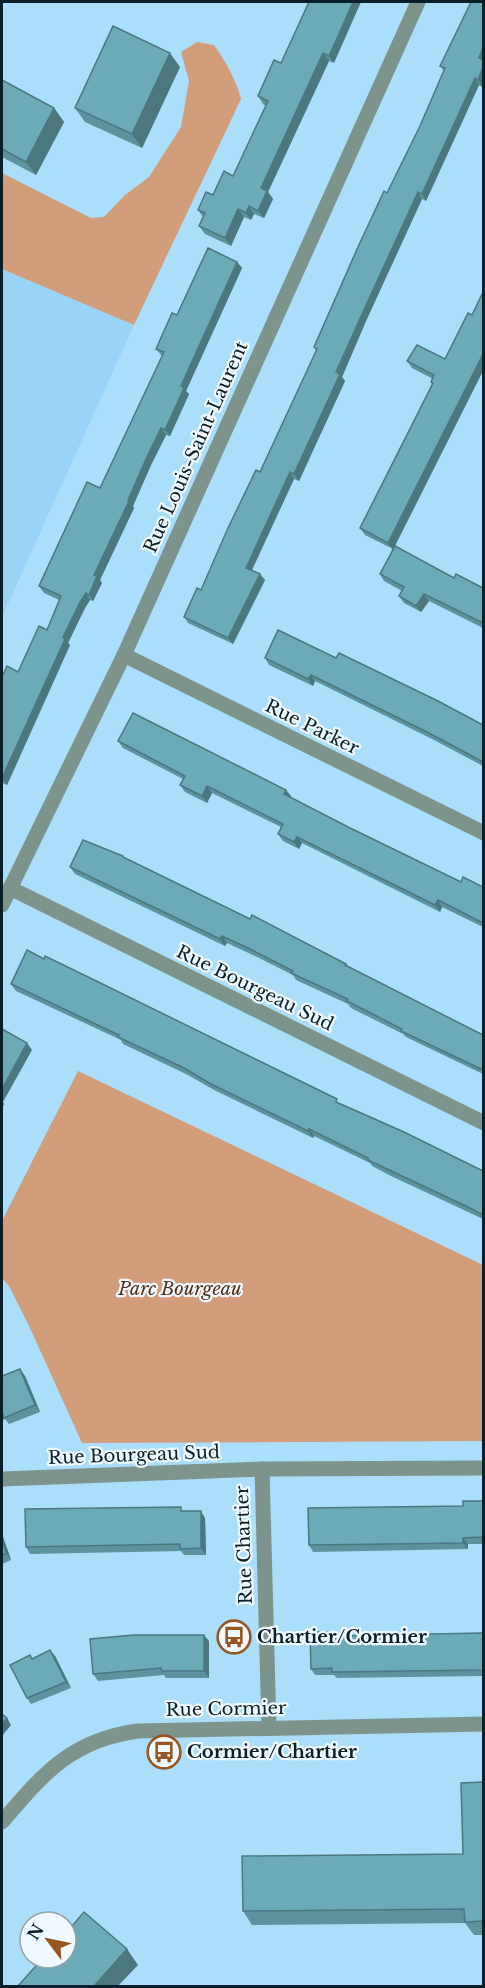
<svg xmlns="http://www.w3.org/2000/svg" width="485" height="1988" viewBox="0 0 485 1988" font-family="'Libre Baskerville',serif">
<rect width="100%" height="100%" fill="#abdefb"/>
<polygon fill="#9ad3f5" points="2,269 134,325 2,617"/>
<g fill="#d29d7b">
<path d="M197 42 214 45C226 62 235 78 241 99L134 325 2 269V173L91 218 104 217 125 195 149 177 181 127 189 81 181 52Z"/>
<polygon points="78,1071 483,1265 483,1441 82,1443 30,1328 9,1286 2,1278 2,1221"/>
</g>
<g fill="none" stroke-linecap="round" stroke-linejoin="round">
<g stroke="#7c948c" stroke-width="15">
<polyline points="124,655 484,833"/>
<polyline points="10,888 484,1123"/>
<polyline points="2,905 124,655 418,2"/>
<polyline points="262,1469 269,1728"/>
<polyline points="2,1479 262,1469 484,1468"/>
<path d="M2 1822C43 1774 71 1740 138 1731L484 1724"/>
</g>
</g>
<g fill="#5e929e">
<polygon points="309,2 334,63 329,61 268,192 273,199 264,218 254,214 251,220 244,217 231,246 205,234 199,226 203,217 198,210 233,176 266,106 263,104 258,96 281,63"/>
<polygon points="471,2 482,87 479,85 426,201 422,199 366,321 342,377 345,381 299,481 294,479 252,570 265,580 233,644 188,623 184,617 201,590 260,472 316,351 314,347 387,193 420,126 444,71 440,66"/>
<polygon points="180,67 142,148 85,122 75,108"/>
<polygon points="2,80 54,108 64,122 36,175 2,157"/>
<polygon points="237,262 242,268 186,391 189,394 170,436 166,435 151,465 133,506 134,508 100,580 102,583 93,601 90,600 85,608 68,643 70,645 7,785 2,783 2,785 2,677 18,672 47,630 59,600 44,593 39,586 100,488 162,356 156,349 177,315"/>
<polygon points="445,359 395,546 454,578 483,588 483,628 429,601 421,612 404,603 399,596 402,591 384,581 380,574 393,549 365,535 360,528 432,384 431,382 433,379 412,368 407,361"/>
<polygon points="265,658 336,658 483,725 483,766 432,739 315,681 313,686 269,665"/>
<polygon points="118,741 291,796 290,798 461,882 483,887 483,927 442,907 440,912 302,843 299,849 283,841 278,834 281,827 212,793 207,803 185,792 180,785 183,779 123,748"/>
<polygon points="125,859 250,919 346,964 348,967 483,1035 483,1074 406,1037 403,1034 351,1008 348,1004 296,980 293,975 255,956 227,943 225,946 75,874 70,867"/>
<polygon points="11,984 341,1104 483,1171 483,1219 391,1176 372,1166 370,1163 314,1136 313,1138 214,1090 188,1075 123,1044 121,1040 16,991"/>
<polygon points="2,1376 25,1376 40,1412 9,1424 5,1419 2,1421"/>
<polygon points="483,1501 483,1544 468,1544 468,1549 313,1552 309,1545"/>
<polygon points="184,1511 205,1518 206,1555 184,1555 181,1551 30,1554 26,1547"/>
<polygon points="2,1534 11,1560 2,1564"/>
<polygon points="331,1632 334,1636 483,1633 483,1676 337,1678 334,1675 315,1675 311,1669"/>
<polygon points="209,1641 209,1678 166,1678 164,1675 98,1681 93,1674"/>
<polygon points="55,1656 71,1688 31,1704 27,1698 33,1659"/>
<polygon points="483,1782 483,1935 474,1935 465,1923 252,1925 243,1911 463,1854"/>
</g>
<g fill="#4c7781">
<polygon points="353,2 361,2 334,63 329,56"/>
<polygon points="483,48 483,64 479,58"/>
<polygon points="170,53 180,67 142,148 132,134"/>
<polygon points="323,53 329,61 268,192 273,199 264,218 258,211 261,188"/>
<polygon points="483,67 483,84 482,87 478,80"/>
<polygon points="475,78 479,85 426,201 422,194"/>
<polygon points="54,108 64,122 36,175 26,162"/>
<polygon points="418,192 422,199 366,321 342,377 345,381 299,481 294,474 362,314"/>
<polygon points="249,206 254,214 251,220 246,213"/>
<polygon points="238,209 244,217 231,246 225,238"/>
<polygon points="237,262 242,268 186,391 189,394 170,436 165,430 181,386"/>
<polygon points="483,354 483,371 393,550 388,543"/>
<polygon points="161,428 166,435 151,465 133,506 134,508 100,580 102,583 93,601 89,595 94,575 146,459"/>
<polygon points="290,472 294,479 250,574 246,568"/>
<polygon points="260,574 265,580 233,644 228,638"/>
<polygon points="86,593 90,600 85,608 68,643 70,645 7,785 2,778 63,637 80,602"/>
<polygon points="424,594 429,601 421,612 416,606"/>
<polygon points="311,675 315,681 313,686 308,679"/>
<polygon points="207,786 212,793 207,803 202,796"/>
<polygon points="286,790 291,796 289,801 284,794"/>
<polygon points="297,837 302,843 299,849 294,842"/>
<polygon points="438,900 442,907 440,912 435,905"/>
<polygon points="222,936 227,943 225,946 220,939"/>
<polygon points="27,1043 32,1050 3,1102 4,1104 2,1109 2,1089"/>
<polygon points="309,1129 314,1136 313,1138 308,1131"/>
<polygon points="20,1369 25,1376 40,1412 35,1405"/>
<polygon points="201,1511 205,1518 206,1555 201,1548"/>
<polygon points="2,1534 11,1560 6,1553 2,1540"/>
<polygon points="463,1538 468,1544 468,1549 463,1543"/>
<polygon points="204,1635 209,1641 209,1678 204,1671"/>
<polygon points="50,1650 55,1656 71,1688 66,1682"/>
<polygon points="7,1718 11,1725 2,1736 2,1724"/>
<polygon points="127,1949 138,1965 118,1986 94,1986"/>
</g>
<g fill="#6daab8" stroke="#4c7781" stroke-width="1.5">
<polygon points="309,2 353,2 329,56 323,53 261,188 267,191 258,211 249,206 246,213 238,209 225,238 199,226 205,213 198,210 206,192 213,195 224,171 233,176 268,101 258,96 274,60 281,63"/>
<polygon points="471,2 483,2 483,48 479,58 483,60 483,67 478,80 475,78 422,194 418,192 362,314 336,372 340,374 294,474 290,472 246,568 260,574 228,638 184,617 197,588 201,590 228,528 256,470 260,472 317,349 314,347 358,247 384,191 387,193 420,126 445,68 440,66"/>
<polygon points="113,26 170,53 132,134 75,108"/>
<polygon points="2,80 54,108 26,162 2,149"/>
<polygon points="208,248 237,262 181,386 184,388 165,430 161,428 146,459 128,500 129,501 94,575 97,576 89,595 86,593 80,602 63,637 65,639 2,778 2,677 7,666 18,672 39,626 47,630 61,596 39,586 87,482 100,488 164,352 156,349 172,313 177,315"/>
<polygon points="483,292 483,354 388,543 360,528 433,383 431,382 434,375 407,361 417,345 445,359 468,313 472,315"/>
<polygon points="395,546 454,578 456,574 483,588 483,623 424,594 416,606 399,596 404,587 380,574"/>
<polygon points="278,630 336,658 339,653 438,701 483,725 483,762 427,732 311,675 308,679 265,658"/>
<polygon points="133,713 286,790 284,794 350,828 461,882 463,877 483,887 483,923 438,900 435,905 297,837 294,842 278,834 283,824 207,786 202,796 180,785 185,776 118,741"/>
<polygon points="83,840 123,856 123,857 250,919 252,915 346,964 345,965 483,1035 483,1070 401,1031 402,1029 347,1001 348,999 291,973 293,971 250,949 222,936 220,939 70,867"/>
<polygon points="27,950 44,959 45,956 84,975 337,1099 336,1102 404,1132 483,1171 483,1215 468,1207 387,1169 368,1160 368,1158 309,1129 308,1131 209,1083 184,1068 118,1037 119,1035 11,984"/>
<polygon points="2,1029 27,1043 2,1089"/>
<polygon points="20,1369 35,1405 4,1418 2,1412 2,1376"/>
<polygon points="463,1501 483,1501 483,1537 463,1538 463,1543 309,1545 308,1508 463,1506"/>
<polygon points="181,1507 181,1511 201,1511 201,1548 180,1549 180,1544 26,1547 25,1509"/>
<polygon points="2,1540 6,1553 2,1555"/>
<polygon points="310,1632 331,1632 331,1636 483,1633 483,1670 332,1672 332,1668 311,1669"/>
<polygon points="134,1635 204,1635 204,1671 162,1671 161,1668 93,1674 90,1639"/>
<polygon points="50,1650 66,1682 27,1698 10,1665 30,1655 32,1659"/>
<polygon points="2,1714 7,1718 2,1724"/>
<polygon points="483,1782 483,1921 465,1922 464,1909 243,1911 242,1856 463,1854 461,1783"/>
<polygon points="84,1912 127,1949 94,1986 18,1986 43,1958 66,1958 66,1933"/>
</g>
<defs>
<g id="bus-ring" transform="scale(1.725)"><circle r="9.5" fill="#eff9ff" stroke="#985524" stroke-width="1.5"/><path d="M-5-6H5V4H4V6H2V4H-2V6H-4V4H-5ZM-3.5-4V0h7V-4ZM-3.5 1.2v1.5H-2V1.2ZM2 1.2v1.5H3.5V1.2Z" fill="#985524"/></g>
</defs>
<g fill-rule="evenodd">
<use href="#bus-ring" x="234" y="1637"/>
<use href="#bus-ring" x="164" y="1752"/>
</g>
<g text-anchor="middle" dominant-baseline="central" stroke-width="4.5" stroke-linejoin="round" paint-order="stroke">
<g font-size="18" fill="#0b1f2a" stroke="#eff9ff">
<text transform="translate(196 447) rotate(-66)">Rue Louis-Saint-Laurent</text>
<text transform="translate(312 727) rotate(26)">Rue Parker</text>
<text transform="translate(255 988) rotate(26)">Rue Bourgeau Sud</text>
<text transform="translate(134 1455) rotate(-2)">Rue Bourgeau Sud</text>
<text transform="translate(244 1545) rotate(-92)">Rue Chartier</text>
<text transform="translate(226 1709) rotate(-1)">Rue Cormier</text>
</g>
<g font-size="18" font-style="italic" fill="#552e13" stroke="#eff9ff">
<text x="180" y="1289">Parc Bourgeau</text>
</g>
<g font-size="18" font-weight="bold" fill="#0b1f2a" stroke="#eff9ff" text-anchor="start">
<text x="257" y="1637">Chartier/Cormier</text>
<text x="187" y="1752">Cormier/Chartier</text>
</g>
</g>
<rect width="485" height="1988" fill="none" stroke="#0b1f2a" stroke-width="6"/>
<g transform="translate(48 1940) rotate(302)"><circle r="28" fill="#eff9ff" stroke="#94a2aa" stroke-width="1.5"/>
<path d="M0-4.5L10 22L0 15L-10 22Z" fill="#985524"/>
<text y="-9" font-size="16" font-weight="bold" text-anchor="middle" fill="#0b1f2a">N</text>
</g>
</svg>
